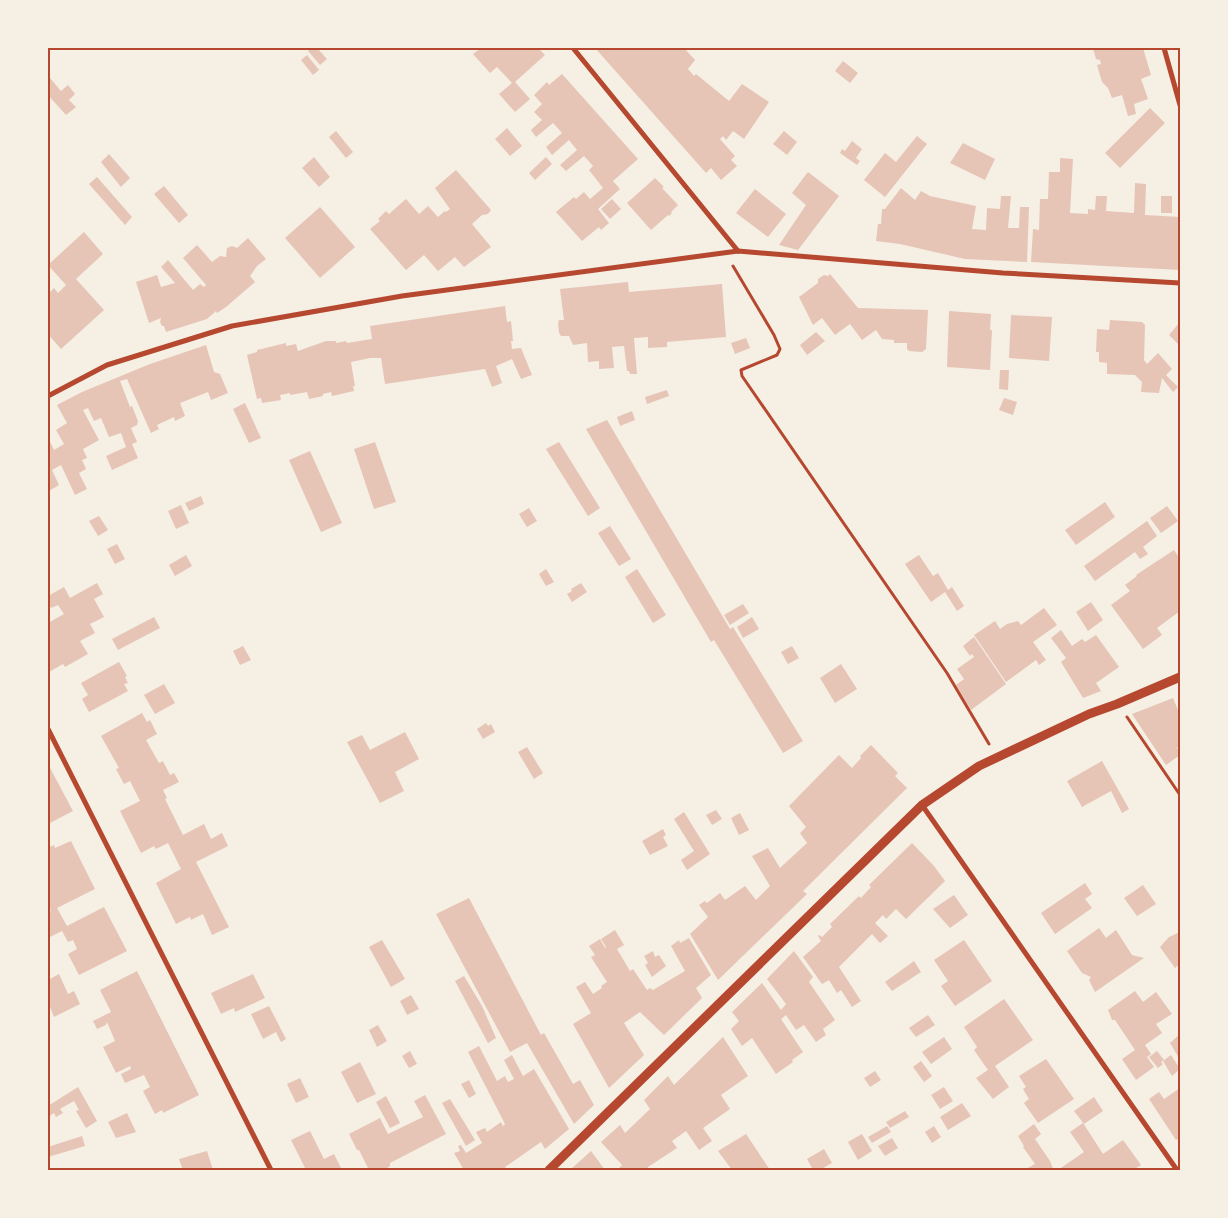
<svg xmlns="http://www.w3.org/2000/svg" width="1228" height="1218" viewBox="0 0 1228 1218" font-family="Quicksand,sans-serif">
<rect width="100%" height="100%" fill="#f6efe4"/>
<g fill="#e6c5b7">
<polygon points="311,48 317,48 327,59 320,65 308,51"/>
<polygon points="481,48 538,48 545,55 515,82 530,99 515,112 499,94 512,83 497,67 490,73 473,54"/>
<polygon points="595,48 684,48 695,60 688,69 694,76 696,74 729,101 742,84 769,102 744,139 733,131 726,140 723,136 720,139 735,156 731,160 737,166 721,180 711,168 706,173"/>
<polygon points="1093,48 1143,48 1151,75 1141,79 1148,99 1134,104 1136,114 1128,116 1122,95 1112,98 1108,88 1102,82 1097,65 1101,64 1100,60 1096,59"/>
<polygon points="307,55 319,70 313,75 301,60"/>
<polygon points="843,61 858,73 850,83 835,71"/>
<polygon points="562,74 638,159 613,181 620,189 598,209 609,223 601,230 599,227 582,241 556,212 574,197 576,199 584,192 590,199 603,188 589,170 593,166 584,156 566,171 560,165 577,150 569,140 552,155 546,147 562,133 553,123 536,137 531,130 542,120 534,112 542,104 534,95 547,82 549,85"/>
<polygon points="50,78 61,91 68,85 75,94 69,100 76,107 66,115 48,95 48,80"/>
<polygon points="1150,108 1165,123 1120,168 1105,153"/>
<polygon points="507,128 522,146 510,156 495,139"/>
<polygon points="336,131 353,152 346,158 329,137"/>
<polygon points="784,131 797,142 787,155 773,144"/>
<polygon points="917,136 927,144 885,197 864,180 885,153 896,162"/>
<polygon points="852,141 862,149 856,158 860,161 857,165 840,153 842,149 845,151"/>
<polygon points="963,143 995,159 985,180 950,163"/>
<polygon points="109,154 130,178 121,187 101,162"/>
<polygon points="314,157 330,177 319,187 302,168"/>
<polygon points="546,157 552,164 535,180 529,173"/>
<polygon points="1060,158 1073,159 1070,213 1088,214 1088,209 1095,210 1096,196 1107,196 1106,211 1134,213 1135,183 1146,184 1145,215 1180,217 1180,270 1031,262 1033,229 1039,230 1040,199 1048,199 1049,172 1060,172"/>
<polygon points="456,170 491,210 488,214 482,215 472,224 491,247 464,267 455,257 438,271 424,255 406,270 370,229 380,221 378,219 386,211 389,214 406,199 419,214 428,206 438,217 445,211 446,212 450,209 435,188"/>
<polygon points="808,172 839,196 798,250 779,245 806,205 792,193"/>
<polygon points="97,177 132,217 125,225 89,184"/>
<polygon points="655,178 664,187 662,188 678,205 671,212 672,213 669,216 668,215 651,230 627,203"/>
<polygon points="164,186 188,215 179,223 154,194"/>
<polygon points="901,188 915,200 921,191 930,196 976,206 972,229 986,230 987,208 1000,209 1001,196 1011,196 1008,228 1019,228 1020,207 1029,207 1027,262 965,259 900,244 876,241 878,224 881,224 882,209 885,209"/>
<polygon points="755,189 786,214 768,237 736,213"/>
<rect x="1161" y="196" width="11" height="17"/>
<polygon points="612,199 621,209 610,219 601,209"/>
<polygon points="320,207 355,247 320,278 285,238"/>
<polygon points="84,232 103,254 76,279 104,310 61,349 48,334 48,294 54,288 58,293 66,285 48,265"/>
<polygon points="248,238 266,259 257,266 250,276 255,282 226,307 217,313 216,311 207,319 166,332 164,326 162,326 160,322 161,318 149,323 136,282 157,275 161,287 175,283 161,267 168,260 193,290 200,284 204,287 206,285 183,258 197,245 212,262 220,256 226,257 227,248 232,246 237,248"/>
<polygon points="830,274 858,308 928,310 926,349 922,352 909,351 907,349 907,343 894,343 894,340 882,339 876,330 862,340 850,324 835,335 822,318 813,325 799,297 818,283 818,279 824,275 828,276"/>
<polygon points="628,282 629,292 722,284 726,337 667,342 667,347 648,348 648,337 634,338 637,374 630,374 629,371 627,371 624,346 612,347 614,368 599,369 599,361 588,362 587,343 573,345 569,336 561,336 559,333 558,324 559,320 564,320 560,289"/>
<polygon points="505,306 507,322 511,321 513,341 511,341 512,349 521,348 532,375 521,379 512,359 496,366 502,383 492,387 485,369 385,384 381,358 370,358 351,362 355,386 353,386 354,391 332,396 331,392 323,394 323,396 309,399 307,392 290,395 290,393 280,395 281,400 262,403 261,398 257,399 247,355 257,352 257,350 286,343 286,346 296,344 298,351 326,341 336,341 336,343 346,341 347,343 372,339 370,326"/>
<polygon points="949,311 991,314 990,330 992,330 990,370 947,367"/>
<polygon points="1011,315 1052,317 1049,361 1009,358"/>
<polygon points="1110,320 1142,322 1145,325 1144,360 1147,364 1158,353 1172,369 1166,375 1178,387 1173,392 1162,378 1159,393 1141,392 1142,382 1135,375 1107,374 1107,363 1099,362 1099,352 1096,352 1097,329 1109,330"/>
<polygon points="1180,322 1180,346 1169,335"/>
<polygon points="816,332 825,341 807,355 800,345"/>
<polygon points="746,338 750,348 735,354 731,343"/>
<polygon points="206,345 214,372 220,374 228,393 211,400 208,392 180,403 185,416 175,421 174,417 157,425 159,429 151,433 127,379 120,381 130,407 132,406 138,421 137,425 131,428 137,442 132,444 138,458 112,470 106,456 126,447 121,433 109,437 101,418 94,421 88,408 83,410 99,440 83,449 87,458 82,460 86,469 79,473 87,489 75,495 61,465 52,470 59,485 49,491 48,438 54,450 64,444 56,430 67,423 57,405 82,392 150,364"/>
<polygon points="1000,370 1009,370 1008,390 999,389"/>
<polygon points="667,390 669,396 647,404 645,397"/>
<polygon points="1004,398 1017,402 1013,415 999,410"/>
<polygon points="245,403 261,438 249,443 233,409"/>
<polygon points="632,411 635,420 620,426 617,417"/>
<polygon points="607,420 730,629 733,627 803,741 783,753 714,640 711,642 586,429"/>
<polygon points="375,442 396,502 374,509 354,449"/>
<polygon points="559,442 600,508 588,516 546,449"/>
<polygon points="310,451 342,523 321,532 289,460"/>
<polygon points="201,496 204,504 189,511 185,503"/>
<polygon points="1105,502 1115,517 1076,545 1065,530"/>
<polygon points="181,505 189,523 176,529 168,511"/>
<polygon points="1167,506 1178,521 1161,533 1150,518"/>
<polygon points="529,508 537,521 527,527 519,514"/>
<polygon points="99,516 108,530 98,536 89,521"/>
<polygon points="1147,521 1157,536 1143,547 1148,554 1140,559 1135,552 1095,581 1084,566"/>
<polygon points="610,526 631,559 619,566 598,533"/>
<polygon points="117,544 125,559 115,564 107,549"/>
<polygon points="1174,550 1178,556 1180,555 1180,611 1157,628 1162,635 1143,649 1111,605 1130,591 1125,585 1137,576 1136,575"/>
<polygon points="186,555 192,566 175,576 169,565"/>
<polygon points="919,555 933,576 938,573 948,590 952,587 964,606 957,611 945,592 931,602 905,564"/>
<polygon points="546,569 554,582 546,586 539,574"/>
<polygon points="637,569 666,615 653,623 625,577"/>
<polygon points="97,583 103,594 94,599 104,617 90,624 95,633 80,641 88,654 65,667 63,664 49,672 48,623 64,614 58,605 51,608 48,602 48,596 64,587 70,598"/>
<polygon points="581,583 587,592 572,602 567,594 572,591 571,589"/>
<polygon points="1091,602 1103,620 1088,631 1076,612"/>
<polygon points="743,604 749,613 730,625 724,615"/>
<polygon points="1044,608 1057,625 1033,642 1046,660 1039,665 1036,660 1006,682 974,635 995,621 1000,629 1007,624 1018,621 1021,625"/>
<polygon points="154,617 160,628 118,650 112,639"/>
<polygon points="752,617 759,629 743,638 737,627"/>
<polygon points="1061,630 1072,646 1082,639 1085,642 1096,635 1119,667 1096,683 1101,691 1083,698 1061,662 1066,658 1051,638"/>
<polygon points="974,637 1006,684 971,710 956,685 964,679 957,669 974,657 972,654 970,656 963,646"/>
<polygon points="243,646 251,660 240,665 233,651"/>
<polygon points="792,646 799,658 788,664 781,652"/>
<polygon points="119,662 127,676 125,677 128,683 124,684 128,691 89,712 82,699 88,695 81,683"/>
<polygon points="841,664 857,689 835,703 820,678"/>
<polygon points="164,684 175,703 155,714 144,695"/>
<polygon points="1173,698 1180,715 1180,746 1177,747 1180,755 1166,765 1132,714"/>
<polygon points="142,713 147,722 150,720 157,734 146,740 159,763 163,761 170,775 174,773 179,782 163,790 167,798 165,799 183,835 204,824 211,839 222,833 228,846 196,862 229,927 212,935 203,914 191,920 190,917 176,924 156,883 181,869 168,843 156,849 154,846 141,853 120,811 140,801 130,781 124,784 116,769 119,768 101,736"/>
<polygon points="486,723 488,726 491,724 495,732 483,739 477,729"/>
<polygon points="405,732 419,759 395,772 404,791 380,803 347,742 362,735 370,750"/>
<polygon points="871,745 898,773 895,776 907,788 803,891 807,894 718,980 690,934 708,917 699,905 705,901 707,903 720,893 725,900 745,886 756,900 770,886 752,856 768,848 780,868 807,843 800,833 806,827 789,806 839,755 852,768 861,758 860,756"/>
<polygon points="527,747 543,773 534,779 518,752"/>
<polygon points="1102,761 1129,809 1122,813 1111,791 1082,807 1067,781"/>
<polygon points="49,766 73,811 48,824 48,767"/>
<polygon points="716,810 722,819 712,825 706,815"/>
<polygon points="684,812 710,854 687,870 681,860 694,851 674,819"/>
<polygon points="740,813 749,830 739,835 731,818"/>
<polygon points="663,829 666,835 663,837 668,846 650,855 642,841"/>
<polygon points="71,841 95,889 57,908 67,926 104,907 127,951 79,975 68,954 77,949 73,940 68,942 62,931 48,938 48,913 51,911 48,904 48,893 49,892 48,888 48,848 54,845 55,848"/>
<polygon points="912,843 934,866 945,881 906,919 896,909 886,919 883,915 875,923 888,936 880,943 872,934 839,967 861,1001 852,1007 841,990 837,993 829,980 822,984 803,957 821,941 818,936 819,935 822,937 832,927 830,924 859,896 861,898 871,887 869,885"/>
<polygon points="1085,883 1092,894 1085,899 1092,908 1055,934 1041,913"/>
<polygon points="1143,885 1156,904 1137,916 1124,898"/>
<polygon points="954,895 968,915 950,928 933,909"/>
<polygon points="469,898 541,1035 544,1033 573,1084 580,1080 594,1105 574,1124 527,1043 510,1052 436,914"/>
<polygon points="1099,928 1106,938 1116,930 1132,955 1144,958 1095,992 1089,980 1091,977 1082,973 1067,951"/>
<polygon points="615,930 624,945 617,949 630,971 633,969 647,990 650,988 653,990 685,971 671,946 679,940 680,943 689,938 711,975 696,988 702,998 664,1035 640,1012 624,1023 644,1055 609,1088 573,1024 591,1013 576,987 585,982 593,994 602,988 601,986 607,982 591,957 595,955 589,946 600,939 605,948 606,947 601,939"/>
<polygon points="1180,932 1180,964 1175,968 1160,947 1169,937"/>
<polygon points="382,940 405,979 391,987 369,947"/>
<polygon points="964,940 992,981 955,1006 941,986 948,981 934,960"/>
<polygon points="653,951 655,957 659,955 666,966 652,977 645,965 648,963 644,956"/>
<polygon points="794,951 813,977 809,982 835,1020 823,1029 826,1035 816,1042 804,1025 796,1030 786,1015 781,1019 803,1052 792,1060 793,1062 776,1074 752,1038 742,1046 731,1029 739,1021 732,1012 762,983 781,1010 786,1004 767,979"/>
<polygon points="914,961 921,972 892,991 885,982"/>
<polygon points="137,971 199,1095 163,1113 162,1110 155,1114 143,1091 150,1087 144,1075 125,1083 121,1074 131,1069 130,1066 116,1073 103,1047 115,1041 107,1022 106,1025 97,1029 93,1021 111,1012 100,990"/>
<polygon points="59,974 68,994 74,991 80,1004 54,1017 49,1004 48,1004 48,980"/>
<polygon points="253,974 265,998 235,1012 234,1008 221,1014 211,993"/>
<polygon points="464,976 482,1006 496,1038 488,1043 455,981"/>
<polygon points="1135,991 1143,1002 1156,992 1172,1014 1156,1024 1162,1033 1145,1045 1151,1054 1147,1057 1154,1067 1136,1080 1122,1059 1135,1050 1115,1020 1112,1020 1108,1010"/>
<polygon points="411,995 419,1009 407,1015 400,1001"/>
<polygon points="1004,999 1033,1040 995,1066 1009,1087 993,1099 976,1078 988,1070 974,1050 977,1047 964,1027"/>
<polygon points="269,1006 286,1039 281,1042 276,1032 263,1039 251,1014"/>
<polygon points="928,1015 935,1025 916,1037 909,1028"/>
<polygon points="378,1025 387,1041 377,1047 369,1030"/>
<polygon points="1180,1034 1180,1060 1170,1043"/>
<polygon points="723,1037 748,1076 721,1095 730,1109 703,1128 712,1141 699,1150 686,1131 672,1141 677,1148 648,1167 648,1169 646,1170 620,1170 618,1169 622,1165 601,1142 620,1125 625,1133 650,1109 644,1100 668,1076 674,1085"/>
<polygon points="944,1037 952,1049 931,1064 922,1052"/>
<polygon points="479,1046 497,1081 505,1076 508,1082 514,1079 504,1060 512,1055 523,1076 534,1069 569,1129 545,1149 541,1142 505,1167 508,1170 464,1170 454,1153 460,1151 458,1146 461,1145 466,1153 482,1143 476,1132 485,1128 487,1132 501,1122 503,1126 505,1124 468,1052"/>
<polygon points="410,1051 417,1064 409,1068 402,1056"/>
<polygon points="1157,1051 1164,1060 1161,1062 1163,1064 1158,1068 1149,1057"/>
<polygon points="1171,1055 1180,1069 1172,1076 1163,1061"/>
<polygon points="1046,1059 1074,1099 1038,1123 1024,1103 1029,1099 1023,1089 1026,1087 1019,1076"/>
<polygon points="921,1061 932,1076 924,1082 913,1067"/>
<polygon points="360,1062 376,1094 357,1103 341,1072"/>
<polygon points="875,1071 881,1080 870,1087 864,1078"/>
<polygon points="300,1078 309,1097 296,1103 287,1084"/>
<polygon points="469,1080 476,1094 469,1098 461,1084"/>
<polygon points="78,1087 97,1121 86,1128 76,1111 79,1110 74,1101 60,1109 63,1113 56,1117 54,1113 48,1117 48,1106"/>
<polygon points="944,1087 953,1101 940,1109 931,1095"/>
<polygon points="1180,1088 1180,1138 1176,1140 1149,1099 1159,1092 1164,1099"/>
<polygon points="425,1095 446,1134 390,1163 390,1166 386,1169 379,1168 369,1170 359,1150 357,1150 349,1134 380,1118 388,1134 423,1117 414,1101"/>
<polygon points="386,1096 400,1123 390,1128 376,1102"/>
<polygon points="1094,1097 1103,1111 1084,1124 1074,1111"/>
<polygon points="450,1099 475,1140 466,1146 442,1103"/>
<polygon points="962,1103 971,1116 948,1130 940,1117"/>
<polygon points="905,1111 909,1117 890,1128 886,1122"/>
<polygon points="127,1113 136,1132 116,1138 108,1122"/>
<polygon points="1083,1123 1103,1154 1123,1140 1141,1165 1133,1170 1058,1170 1084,1152 1070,1132"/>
<polygon points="1034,1124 1041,1134 1035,1139 1050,1161 1053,1169 1052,1170 1024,1170 1035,1164 1023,1147 1024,1146 1018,1136"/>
<polygon points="887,1126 891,1132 872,1143 868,1137"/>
<polygon points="934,1126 941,1137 932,1143 925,1132"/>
<polygon points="310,1131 324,1159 334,1154 342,1170 306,1170 291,1140"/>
<polygon points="746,1134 770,1170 732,1170 718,1151"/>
<polygon points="862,1134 872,1151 858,1160 848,1142"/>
<polygon points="82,1136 85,1146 48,1157 48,1147"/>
<polygon points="892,1138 898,1148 885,1156 878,1146"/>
<polygon points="824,1149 832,1163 820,1170 813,1170 807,1159"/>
<polygon points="207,1151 213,1170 183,1170 179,1159"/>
<polygon points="591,1151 605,1170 570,1170"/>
</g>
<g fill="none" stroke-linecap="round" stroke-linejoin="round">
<g stroke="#b5482f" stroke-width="3">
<polyline points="733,266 774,335 780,349 777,355 741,370 742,376 947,673 989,744"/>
<polyline points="1127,717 1180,795"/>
</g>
<g stroke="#b5482f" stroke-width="5">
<polyline points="573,48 738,251"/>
<polyline points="1164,48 1180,105"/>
<polyline points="48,396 107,365 232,326 402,296 738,251 1003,273 1180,283"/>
<polyline points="48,729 271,1170"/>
<polyline points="922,805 1177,1170"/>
</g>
<polyline stroke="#b5482f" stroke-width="9" points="549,1170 922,805 979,766 1089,714 1117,704 1180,677"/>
</g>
<rect width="1228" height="1218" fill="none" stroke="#f6efe4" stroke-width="98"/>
<rect x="49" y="49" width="1130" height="1120" fill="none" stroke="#b5482f" stroke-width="2"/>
</svg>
